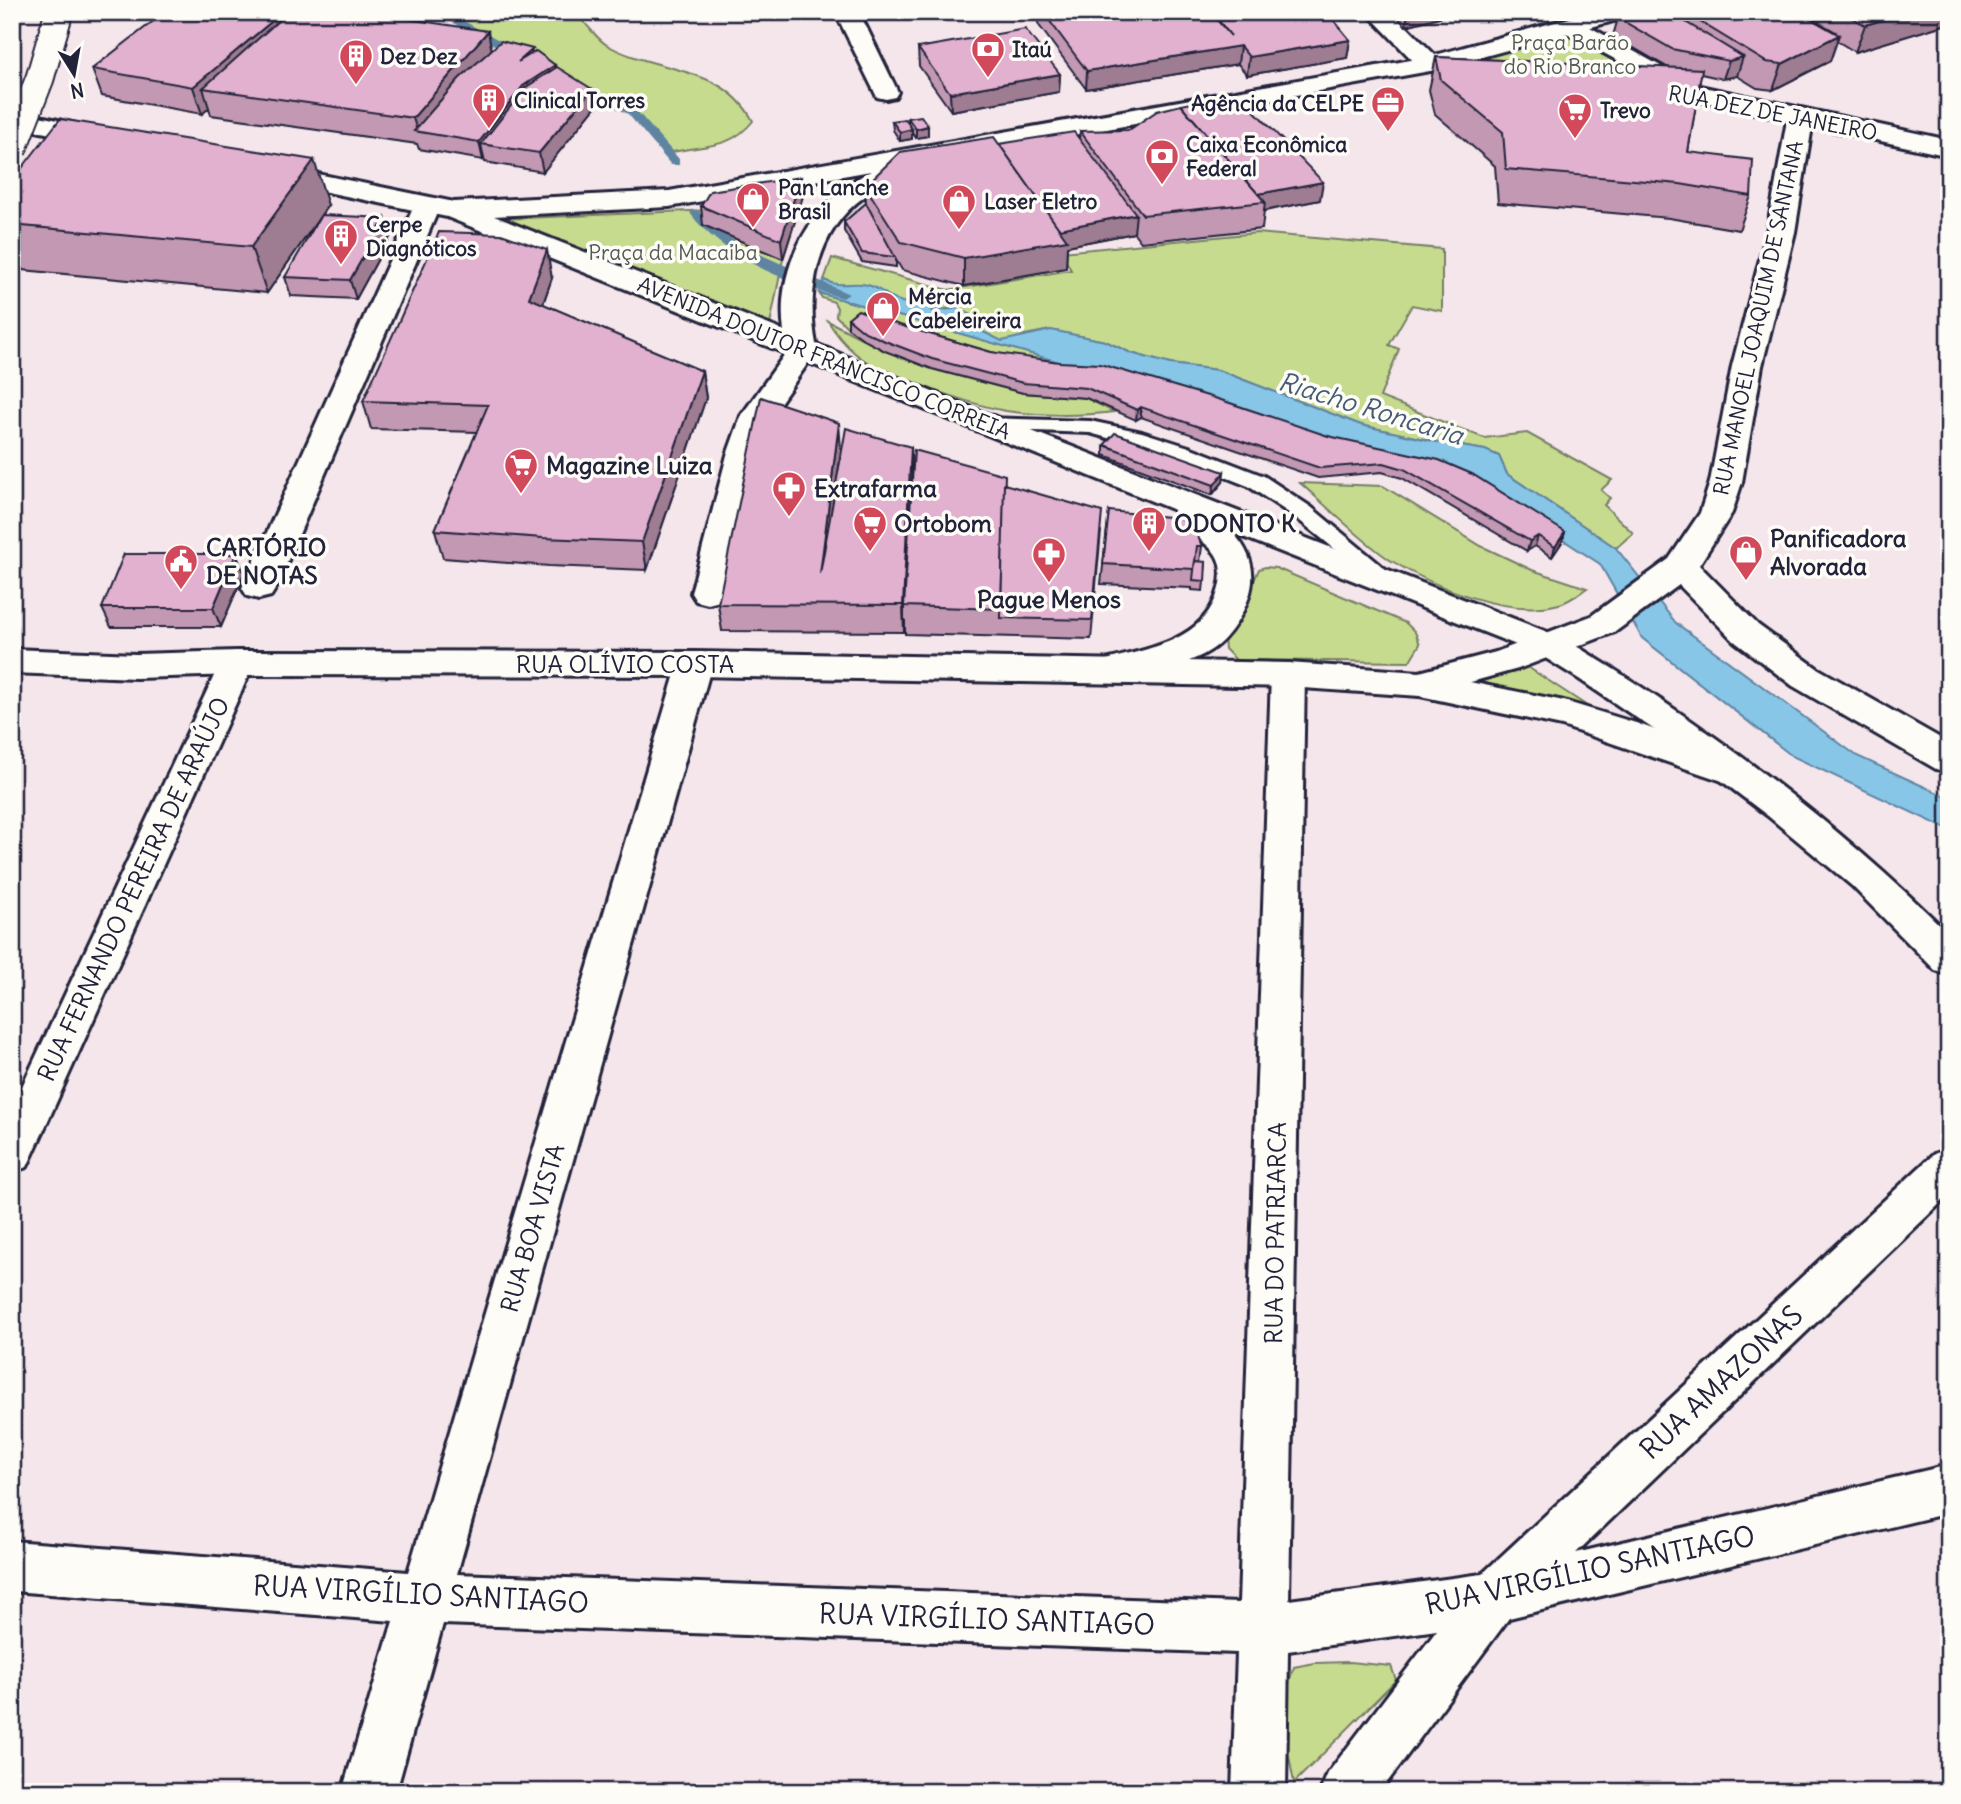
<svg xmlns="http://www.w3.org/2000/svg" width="1961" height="1804" viewBox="0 0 1961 1804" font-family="Delius,sans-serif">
<rect width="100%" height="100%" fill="#f5e6eb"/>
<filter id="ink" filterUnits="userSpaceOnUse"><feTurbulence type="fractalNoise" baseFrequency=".0143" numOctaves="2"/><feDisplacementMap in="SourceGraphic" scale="14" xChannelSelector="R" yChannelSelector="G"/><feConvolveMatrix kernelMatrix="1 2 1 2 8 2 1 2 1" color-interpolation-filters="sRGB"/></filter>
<g filter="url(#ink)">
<g fill="#c7db8f" stroke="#747e65" stroke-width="2">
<path d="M438 12C468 12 499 12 529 12 540 12 555 10 566 12 585 16 593 37 607 45 656 73 723 64 753 121 729 151 702 144 669 153L632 112Z"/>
<polygon points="1571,26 1696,93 1430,64"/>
<polygon points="712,210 703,225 783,259 768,335 479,220"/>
<polygon points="1257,233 1442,249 1442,311 1412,305 1389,345 1399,349 1380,397 1484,438 1527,433 1612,480 1601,490 1610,498 1604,505 1633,533 1616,548 1507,474 1499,456 1485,450 1437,442 1361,425 1218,370 1170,364 1131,353 1105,341 1050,330 1025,335 1009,341 1001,341 979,330 969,314 952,308 933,311 926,306 903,303 862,284 835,285 824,280 832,258 948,290 1071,270 1061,252"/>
<polygon points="819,293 1073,366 1058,372 858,319 848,328 836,316 837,308 834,302 822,298"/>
<path d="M828 321 884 350 932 369 1023 393 1086 398 1114 412C1082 416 1039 416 1006 411 973 405 903 381 874 366 855 356 839 339 828 321Z"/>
<path d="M1300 483 1383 486 1481 546 1532 570 1587 588C1578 594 1569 602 1559 604 1508 618 1434 587 1390 560 1359 539 1328 507 1300 483Z"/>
<polygon points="1265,567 1276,568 1406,623 1415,632 1420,644 1409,662 1236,660 1225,649 1224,639 1233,629 1259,569"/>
<polygon points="1517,660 1607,719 1470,688 1466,679"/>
<path d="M1349 1662 1391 1666 1396 1680 1294 1783C1286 1739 1277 1711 1294 1667L1315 1663Z"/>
</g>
<path fill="#87c6e7" stroke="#5f84a2" stroke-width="2" d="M824 280C837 287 848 283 862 284 878 285 887 298 902 302 914 305 923 303 933 311L960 308 969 314 979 330 1002 341 1051 330 1105 341 1131 353 1170 364 1218 370 1361 425 1437 442 1485 450 1499 456 1507 474 1616 548 1676 623 1857 756 1949 798V830L1792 756 1642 638 1600 564 1528 517 1073 366 819 293Z"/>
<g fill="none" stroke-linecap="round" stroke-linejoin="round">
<g fill="#5f84a2" fill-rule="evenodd">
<polygon points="433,12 447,12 525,54 515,56"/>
<polygon points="572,78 636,110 679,159 679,165 671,165 628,114 568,83 566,81"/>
<path d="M696 209 727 236 746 248 849 294 843 298C790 284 723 258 690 213Z"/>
</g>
<g stroke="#22223b" stroke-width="6">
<polygon id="lane" points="984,418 1090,421 1142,432 1189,447 1264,476 1311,507 1401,582 1398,587 1390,590 1382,587 1295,517 1248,486 1175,457 1090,433 977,429 974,424 977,419"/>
</g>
<g stroke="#22223b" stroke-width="6">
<g id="street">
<polygon points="835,12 859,12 898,92 895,97 886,99 877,97"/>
<polygon points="1366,12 1392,12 1438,58 1482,65 1485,70 1482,75 1473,77 1421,69"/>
<polygon points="1571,19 1579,21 1695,85 1949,140 1949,156 1812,126 1795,232 1762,366 1742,482 1732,513 1699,565 1758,625 1817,668 1949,743 1949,773 1936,769 1793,686 1734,641 1679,585 1615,632 1518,669 1420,696 1408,693 1403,684 1408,675 1496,652 1591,616 1669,559 1700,513 1710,482 1732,366 1767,232 1787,120 1696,100 1638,95 1635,90 1638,85 1659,83 1563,31 1559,26 1563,21"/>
<polygon points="427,198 436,200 440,206 276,588 271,596 259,599 247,596 242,588 414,206 418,200"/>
<polygon points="802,341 812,344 817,350 771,416 757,455 725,593 720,601 708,604 696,601 691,593 727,455 741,416 792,344"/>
<polygon points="237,651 249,655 254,663 33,1154 27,1167 12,1172 12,1108 220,663 225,655"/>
<polygon points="695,652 707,656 712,664 457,1574 1239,1603 1271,675 1276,666 1288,663 1300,666 1305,675 1289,1600 1482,1574 1934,1154 1949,1148 1949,1195 1576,1553 1949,1465 1949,1513 1509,1618 1380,1792 1320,1792 1328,1773 1437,1630 1288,1651 1286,1792 1232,1792 1237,1653 443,1624 396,1792 342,1792 393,1621 12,1591 12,1541 408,1572 678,664 683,656"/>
</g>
</g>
<g stroke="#22223b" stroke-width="6">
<polygon id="secondary" points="12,649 136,654 237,651 695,652 1288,663 1420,672 1564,701 1636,723 1750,764 1755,773 1750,782 1737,786 1562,726 1420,696 1288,687 695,676 237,675 136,678 12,673"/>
</g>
<g stroke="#22223b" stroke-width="6">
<g id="primary">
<path d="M1592 12H1632L1628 17 1430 71 907 165 910 169C901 182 877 188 864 197 817 230 806 291 816 344L952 400 1563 638C1703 722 1833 819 1949 934V975L1935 970 1852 886 1768 816 1656 731 1579 679 1539 654 1233 533C1260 562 1256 590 1237 622 1230 633 1222 643 1211 650 1193 662 1171 667 1150 673 1134 677 1119 683 1103 679L1098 670 1103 661C1148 648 1205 642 1219 588 1222 576 1222 562 1214 552 1203 539 1176 525 1174 510L447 217 269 180 260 178 256 172 260 166 269 164 454 202 669 191 1428 57ZM871 171C812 201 775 266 784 331L494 216 669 207Z"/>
<polygon points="12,110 113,132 117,137 113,142 104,145 12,126"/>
</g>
</g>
<use href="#lane" fill="#fdfcf7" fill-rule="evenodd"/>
<use href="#street" fill="#fdfcf7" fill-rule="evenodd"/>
<use href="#secondary" fill="#fdfcf7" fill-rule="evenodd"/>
<use href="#primary" fill="#fdfcf7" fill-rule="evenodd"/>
<g stroke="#22223b" stroke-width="31" stroke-linecap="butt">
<polyline id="secondary-bridge" points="12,150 40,78 59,12"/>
</g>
<use href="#secondary-bridge" stroke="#fdfcf7" stroke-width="27"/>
</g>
<g fill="#c298b3" stroke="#22223b" stroke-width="2">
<polygon points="1039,12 1327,12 1350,40 1347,58 1247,75 1238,64 1086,89 1038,24"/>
<polygon points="1392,12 1458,12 1406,26"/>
<polygon points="1642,12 1949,12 1947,24 1855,52 1837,41 1830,61 1773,90 1757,88 1737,76 1723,79 1701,74 1688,152 1751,196 1739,230 1669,218 1498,203 1495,166 1435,114 1429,90 1436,57 1671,68 1667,67 1613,36 1618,18"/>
<polygon points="918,48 1060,74 1059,92 951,111 919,66"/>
<polygon points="492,50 534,52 556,68 595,107 543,172 485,162 484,159 483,160 419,149 417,144 211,115 209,108 202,114 102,96 92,69"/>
<polygon points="908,118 928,126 928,136 916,138 912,132 912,139 900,141 893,130 892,121 908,124"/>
<polygon points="1080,131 1320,200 1264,211 1262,229 1141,242 1134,233 1067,246 1066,268 964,286 902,270 896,260 896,267 862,262 844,231 844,222 866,203 865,186 999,144 1079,139"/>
<polygon points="12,181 328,205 267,293 12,269"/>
<polygon points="803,196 783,259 703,225 701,206"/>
<polygon points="390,237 356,299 291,296 285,277"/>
<polygon points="552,278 543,304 702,371 706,398 647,570 549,566 443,558 435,530 477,432 371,429 363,401"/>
<polygon points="848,318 899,325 991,352 1328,436 1565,532 1562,542 1552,557 1535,546 1527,551 1402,478 1382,472 1318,478 1141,417 1136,420 1086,398 1023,393 932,369 885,351 866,341 848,328"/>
<polygon points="1104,445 1223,482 1212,495 1104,455"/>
<polygon points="911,447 912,475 910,518 1004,484 1101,531 1091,639 905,634 905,619 904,632 722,631 718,604 841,450 838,470"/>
<polygon points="1109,511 1202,546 1200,562 1206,562 1203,591 1192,590 1192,588 1101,584"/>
<polygon points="236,554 244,573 221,627 111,627 102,608"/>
</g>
<g fill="#9e7c92" stroke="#22223b" stroke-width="2">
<polygon points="283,12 312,12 203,88 209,108 202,114 193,87"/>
<polygon points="1408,12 1458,12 1406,26"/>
<polygon points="1910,12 1949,12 1949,20 1947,24 1855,52 1865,25"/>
<polygon points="488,31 493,57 417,131 413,118"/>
<polygon points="1839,35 1830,61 1773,90 1782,64"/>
<polygon points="1350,40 1347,58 1247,75 1249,57"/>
<polygon points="1240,46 1238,64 1086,89 1087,71"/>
<polygon points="1743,57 1737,76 1723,79 1729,61"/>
<polygon points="555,65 559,84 481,144 484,159 483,160 479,142 523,86"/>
<polygon points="1060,74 1059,92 951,111 950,93"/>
<polygon points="592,89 595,107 543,172 539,153"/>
<polygon points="928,126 928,136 916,138 916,129"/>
<polygon points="912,129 912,139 900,141 900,132"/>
<polygon points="314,160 328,205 267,293 251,247"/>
<polygon points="801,177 803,196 783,259 781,240"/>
<polygon points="1323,182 1320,200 1264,211 1265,202 1252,195"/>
<polygon points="1136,214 1134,233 1067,246 1066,268 964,286 964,258 1053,230"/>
<polygon points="385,218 390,237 356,299 350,280"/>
<polygon points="547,250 552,278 535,326 529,298"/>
<polygon points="702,371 706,398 647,570 642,542"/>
<polygon points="1141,407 1141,417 1136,420 1137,410"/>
<polygon points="839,423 841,450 822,602 820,574"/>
<polygon points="911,447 912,475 905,606 904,606 904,632 903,605"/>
<polygon points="1224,472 1223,482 1212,495 1214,485"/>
<polygon points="1565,532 1562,542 1552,557 1555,547"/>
<polygon points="1538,536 1535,546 1527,551 1530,541"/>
<polygon points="236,554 244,573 221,627 213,608"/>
</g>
<g fill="#e2b1d0" stroke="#22223b" stroke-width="2">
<polygon points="165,12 283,12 193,87 92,69"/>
<polygon points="288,12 361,12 488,31 413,118 203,88"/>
<polygon points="1043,12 1210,12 1231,36 1212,12 1327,12 1350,40 1249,57 1240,46 1087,71"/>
<polygon points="1642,12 1669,12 1743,57 1729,61 1672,49 1618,18"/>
<polygon points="1684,12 1799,12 1839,35 1782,64 1766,62"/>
<polygon points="1799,12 1801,12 1834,31 1833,31"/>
<polygon points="1842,12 1910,12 1865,25"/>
<polygon points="1025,29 1060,74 950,93 918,48"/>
<polygon points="501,41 533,49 518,62 536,51 555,65 523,86 479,142 414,131 459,79"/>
<polygon points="1436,57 1702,69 1688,152 1753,160 1751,196 1680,184 1506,169 1503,132 1441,80"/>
<polygon points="557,67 592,89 539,153 481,144 525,88"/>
<polygon points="1238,94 1323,182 1258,194 1181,105"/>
<polygon points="1181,105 1265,202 1143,215 1080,131 1129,130 1157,111"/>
<polygon points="921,116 928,126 916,129 908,118"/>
<polygon points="60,119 314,160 251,247 12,225 12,181"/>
<polygon points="905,119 912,129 900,132 892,121"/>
<polygon points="1074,132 1136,214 1059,229 999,144"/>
<polygon points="994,137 1067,240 964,258 901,242 865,186 900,152"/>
<polygon points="801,177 781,240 701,206 710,191"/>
<polygon points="866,203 895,257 862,253 844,222"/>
<polygon points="321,215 385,218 350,280 285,277"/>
<polygon points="439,232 501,234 547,250 529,298 702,371 642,542 543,538 435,530 488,405 363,401"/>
<polygon points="858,310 899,325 991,352 1059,362 1100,364 1218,399 1328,436 1439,460 1472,474 1565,532 1555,547 1538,536 1530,541 1404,469 1384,463 1320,468 1141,407 1137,410 1087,388 1023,383 932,359 885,341 865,332 848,318"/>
<polygon points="761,397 839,423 820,574 846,428 911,447 903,605 718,604"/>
<polygon points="1115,433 1224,472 1214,485 1104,445"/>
<polygon points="914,450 1005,475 1001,609 904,606"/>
<polygon points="1004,484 1102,512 1092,620 1001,618"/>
<polygon points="1109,511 1179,518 1194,527 1202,546 1197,546 1194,569 1103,564"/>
<polygon points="124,554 236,554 213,608 102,608"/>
<polygon points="1195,561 1206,562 1205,581 1193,580"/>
</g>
</g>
<defs>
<g id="bank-pin" transform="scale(1.75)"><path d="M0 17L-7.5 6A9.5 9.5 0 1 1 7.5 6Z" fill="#d1495b" stroke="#fdfcf7"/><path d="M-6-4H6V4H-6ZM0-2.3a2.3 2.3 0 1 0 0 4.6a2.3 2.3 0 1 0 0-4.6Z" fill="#fff"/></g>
<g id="building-pin" transform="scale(1.75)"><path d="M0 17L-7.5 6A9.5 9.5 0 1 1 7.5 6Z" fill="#d1495b" stroke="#fdfcf7"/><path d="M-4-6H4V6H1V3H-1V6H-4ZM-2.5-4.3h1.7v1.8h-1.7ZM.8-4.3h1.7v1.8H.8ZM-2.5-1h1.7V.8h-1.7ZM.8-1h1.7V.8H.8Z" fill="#fff"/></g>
<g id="office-pin" transform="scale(1.75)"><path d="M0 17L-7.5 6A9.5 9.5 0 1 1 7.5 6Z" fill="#d1495b" stroke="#fdfcf7"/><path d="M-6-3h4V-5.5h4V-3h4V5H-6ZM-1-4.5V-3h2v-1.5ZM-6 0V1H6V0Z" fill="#fff"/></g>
<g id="supermarket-pin" transform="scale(1.75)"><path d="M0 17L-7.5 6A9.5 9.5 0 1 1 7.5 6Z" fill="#d1495b" stroke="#fdfcf7"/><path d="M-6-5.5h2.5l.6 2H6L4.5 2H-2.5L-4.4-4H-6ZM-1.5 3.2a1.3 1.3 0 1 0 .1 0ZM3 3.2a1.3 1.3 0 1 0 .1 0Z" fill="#fff"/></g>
<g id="shop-pin" transform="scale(1.75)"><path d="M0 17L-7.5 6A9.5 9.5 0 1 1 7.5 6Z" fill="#d1495b" stroke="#fdfcf7"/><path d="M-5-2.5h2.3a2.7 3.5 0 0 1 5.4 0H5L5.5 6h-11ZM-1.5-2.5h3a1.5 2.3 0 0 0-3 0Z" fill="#fff"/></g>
<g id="pharmacy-pin" transform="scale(1.75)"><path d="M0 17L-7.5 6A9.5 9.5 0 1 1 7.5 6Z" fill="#d1495b" stroke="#fdfcf7"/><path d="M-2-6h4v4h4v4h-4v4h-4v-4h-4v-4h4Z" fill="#fff"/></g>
<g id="civic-pin" transform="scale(1.75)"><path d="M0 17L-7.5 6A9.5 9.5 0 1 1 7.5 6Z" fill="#d1495b" stroke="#fdfcf7"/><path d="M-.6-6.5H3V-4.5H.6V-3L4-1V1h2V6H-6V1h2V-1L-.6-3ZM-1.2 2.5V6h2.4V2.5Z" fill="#fff"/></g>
</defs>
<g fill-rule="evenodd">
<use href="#bank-pin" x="988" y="49"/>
<use href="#building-pin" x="356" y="56"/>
<use href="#building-pin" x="489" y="100"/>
<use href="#office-pin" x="1388" y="103"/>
<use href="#supermarket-pin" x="1575" y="110"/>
<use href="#bank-pin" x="1162" y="156"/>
<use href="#shop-pin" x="753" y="199"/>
<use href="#shop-pin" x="959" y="201"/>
<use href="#building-pin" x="341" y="236"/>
<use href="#shop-pin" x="883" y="308"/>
<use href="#supermarket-pin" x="521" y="465"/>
<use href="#pharmacy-pin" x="789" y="488"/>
<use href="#supermarket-pin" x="870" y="523"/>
<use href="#building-pin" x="1149" y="523"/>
<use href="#shop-pin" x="1746" y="552"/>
<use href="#pharmacy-pin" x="1049" y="554"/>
<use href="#civic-pin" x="181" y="561"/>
</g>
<g text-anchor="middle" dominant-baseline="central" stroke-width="7" stroke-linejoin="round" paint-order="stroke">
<g font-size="21" fill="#545a54" stroke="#fdfcf7">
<text x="1570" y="42">Praça Barão<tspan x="1570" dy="24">do Rio Branco</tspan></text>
<text x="673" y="252">Praça da Macaíba</text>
</g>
<g font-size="21" font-weight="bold" fill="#22223b" stroke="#fdfcf7" text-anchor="start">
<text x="1012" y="49">Itaú</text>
<text x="380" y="56">Dez Dez</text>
<text x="514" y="100">Clinical Torres</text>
<text x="1364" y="103" text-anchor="end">Agência da CELPE</text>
<text x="1600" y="110">Trevo</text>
<text x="1186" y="144">Caixa Econômica<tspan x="1186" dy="24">Federal</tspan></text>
<text x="778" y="187">Pan Lanche<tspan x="778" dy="24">Brasil</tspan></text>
<text x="984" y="201">Laser Eletro</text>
<text x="366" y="224">Cerpe<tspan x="366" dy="24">Diagnóticos</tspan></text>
<text x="908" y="296">Mércia<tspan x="908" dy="24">Cabeleireira</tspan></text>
</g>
<g font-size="21" fill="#22223b" stroke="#fdfcf7">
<text transform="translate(1773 113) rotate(11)">RUA DEZ DE JANEIRO</text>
<text transform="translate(1758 318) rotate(-78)">RUA MANOEL JOAQUIM DE SANTANA</text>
<text transform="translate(824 358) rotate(22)">AVENIDA DOUTOR FRANCISCO CORREIA</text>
</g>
<g font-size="24" font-weight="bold" fill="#22223b" stroke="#fdfcf7" text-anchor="start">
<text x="546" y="465">Magazine Luiza</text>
<text x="814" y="488">Extrafarma</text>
<text x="894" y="523">Ortobom</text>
<text x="1174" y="523">ODONTO K</text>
<text x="1770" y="538">Panificadora<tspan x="1770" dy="28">Alvorada</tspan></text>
<text x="206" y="547">CARTÓRIO<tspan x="206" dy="28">DE NOTAS</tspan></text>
<text x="1049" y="599" text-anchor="middle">Pague Menos</text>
</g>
<g font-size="24" fill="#22223b" stroke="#fdfcf7">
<text x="625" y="664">RUA OLÍVIO COSTA</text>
<text transform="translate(133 889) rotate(-65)">RUA FERNANDO PEREIRA DE ARAÚJO</text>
<text transform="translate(532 1228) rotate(-74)">RUA BOA VISTA</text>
<text transform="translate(1275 1233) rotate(-89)">RUA DO PATRIARCA</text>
</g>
<g font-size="26" font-style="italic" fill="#455b77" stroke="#fdfcf7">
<text transform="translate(1371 408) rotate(17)">Riacho Roncaria</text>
</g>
<g font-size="28" fill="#22223b" stroke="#fdfcf7">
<text transform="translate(1721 1382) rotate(-43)">RUA AMAZONAS</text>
<text transform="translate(1590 1570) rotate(-12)">RUA VIRGÍLIO SANTIAGO</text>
<text transform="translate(421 1594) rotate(3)">RUA VIRGÍLIO SANTIAGO</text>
<text transform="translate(987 1619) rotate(2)">RUA VIRGÍLIO SANTIAGO</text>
</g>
</g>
<rect width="1961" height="1804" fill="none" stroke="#fdfcf7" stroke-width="42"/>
<rect x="21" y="21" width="1919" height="1762" fill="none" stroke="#22223b" stroke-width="2.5" filter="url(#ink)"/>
<g transform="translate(74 74) rotate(169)" stroke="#fdfcf7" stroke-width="5" paint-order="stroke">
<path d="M0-5L12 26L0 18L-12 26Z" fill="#22223b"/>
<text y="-10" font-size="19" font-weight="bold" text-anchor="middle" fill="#22223b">N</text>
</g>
</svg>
